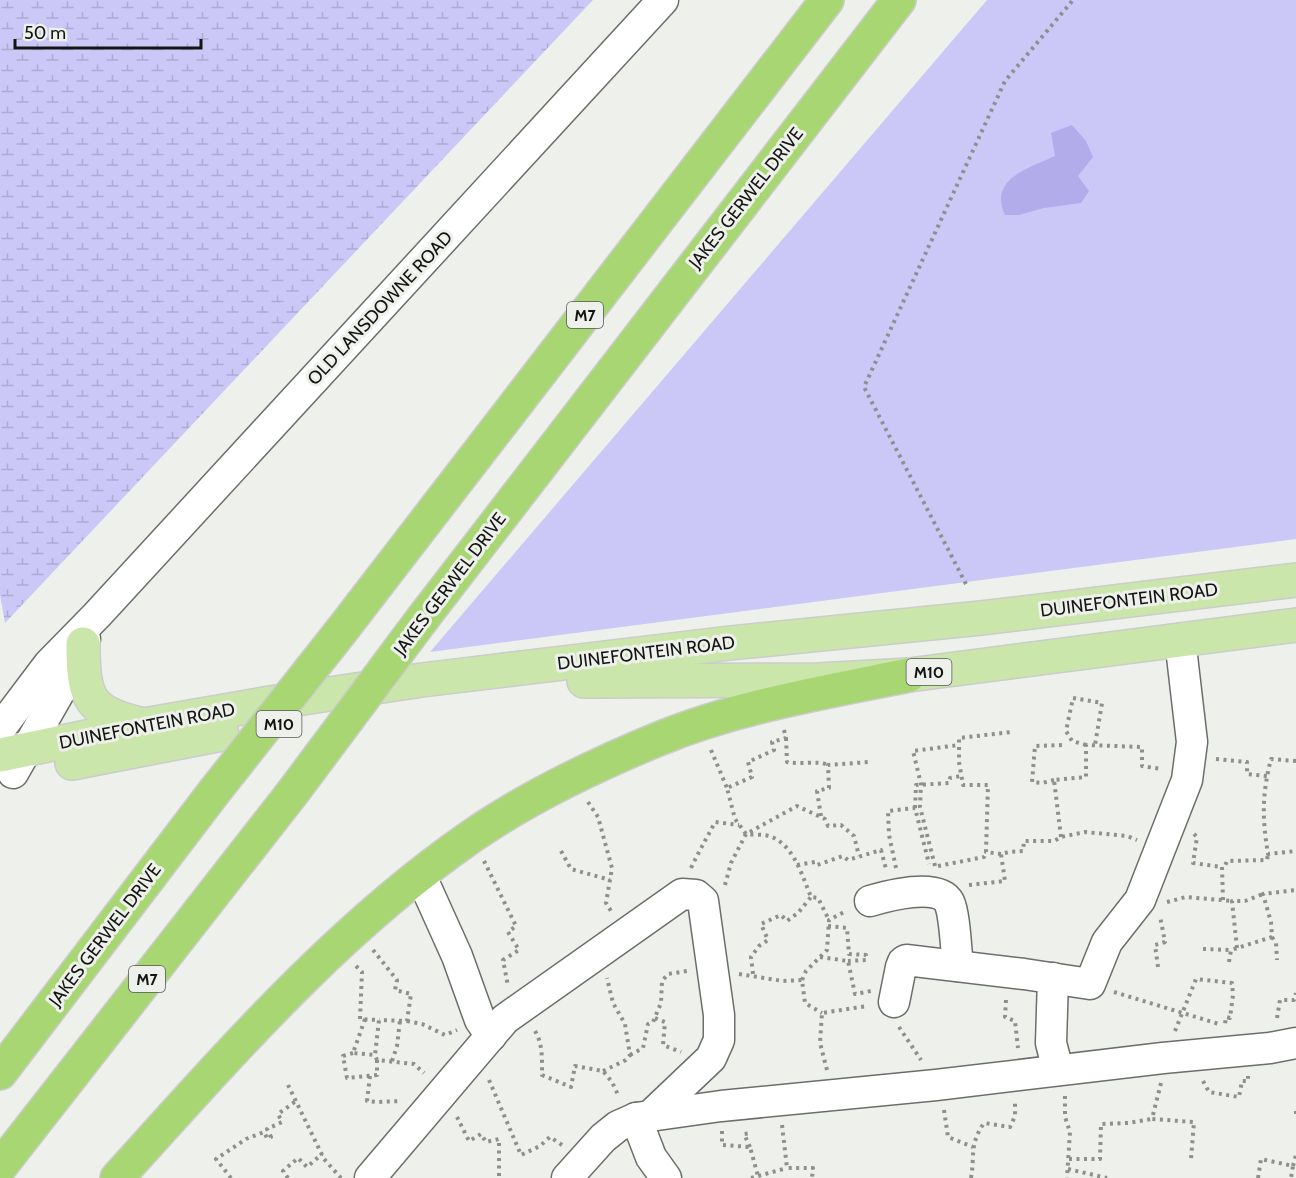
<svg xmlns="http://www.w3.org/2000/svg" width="1296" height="1178" viewBox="0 0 1296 1178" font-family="Cabin,sans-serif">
<defs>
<pattern id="wetland-marsh" width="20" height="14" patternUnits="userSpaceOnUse" patternTransform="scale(1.5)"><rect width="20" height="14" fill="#cbc8f8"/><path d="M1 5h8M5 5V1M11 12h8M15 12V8" fill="none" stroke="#adabd4"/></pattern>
</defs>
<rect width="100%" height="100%" fill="#eef1eb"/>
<polygon fill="#cbc8f8" points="987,0 1296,0 1296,539 430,652"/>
<polygon fill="url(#wetland-marsh)" points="0,0 593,0 5,623 0,595"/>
<path fill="#b2aceb" d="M1072 125 1086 141 1093 157 1078 176 1089 191 1081 203 1044 208 1019 215H1005C988 179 1029 168 1055 156L1051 133Z"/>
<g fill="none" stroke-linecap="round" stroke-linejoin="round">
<g stroke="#6c6e6a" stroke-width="33">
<g id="minor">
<polyline points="0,729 49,664 97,615 663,0"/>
<polyline points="13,773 60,691 85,639"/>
<polyline points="420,874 457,956 480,1020 491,1036"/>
<path d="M870 901C887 896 938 882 949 902 955 914 956 951 958 966"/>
<polyline points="1053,978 1051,1043 1058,1070"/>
<polyline points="894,1002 901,967 903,962 906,960 1024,974 1090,984 1107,942 1140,900 1187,780 1192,742 1180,639"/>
<polyline points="650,1116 721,1106 936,1085 1163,1058 1270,1048 1296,1043"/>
<polyline points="636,1118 651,1157 666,1178"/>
<polyline points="370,1178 505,1019 682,894 696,895 703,901 719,1015 719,1040 711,1058 650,1116 636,1118 618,1126 603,1138 567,1178"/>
</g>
</g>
<g stroke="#cbcccb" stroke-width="36">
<g id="major">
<path d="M83 644C83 699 89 713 144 725"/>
<polyline points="584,681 818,680 909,675 1296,625"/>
<polyline points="0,755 144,725 270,703 422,680 730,643 981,618 1296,580"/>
<polyline points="72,763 222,734"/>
</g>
</g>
<g stroke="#cbcccb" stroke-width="36">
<g id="highway">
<polyline points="423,618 899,0"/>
<polyline points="342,630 827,0"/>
<polyline points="0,1073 214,792"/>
<polyline points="0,1167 293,792"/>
<path d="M117 1178C227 1057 336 930 472 836 530 796 595 765 661 738 740 706 826 692 909 675"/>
</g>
</g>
<g stroke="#8d908b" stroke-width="4" stroke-dasharray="3 4.5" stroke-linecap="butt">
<polyline points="966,584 864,387 1005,81 1073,0"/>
<polyline points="784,730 786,738 772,742 774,750 748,762 752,777 727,788 735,819 746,834 797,806 825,819 828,826 841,825 854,836 859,856"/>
<path d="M786 738 787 762C800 765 817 760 828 765"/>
<polyline points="1086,745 1072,741 1066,731 1073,698 1102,703 1095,745"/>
<polyline points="711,750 727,788"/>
<polyline points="1216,759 1247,762 1247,774 1267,776"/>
<path d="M1296 761 1271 759C1262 794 1262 818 1268 854L1296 851"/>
<polyline points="1054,780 1042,783 1032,782 1035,746 1064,745"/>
<polyline points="588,802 598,817 612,868 606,903 611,911"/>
<polyline points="915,808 916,785 949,783 950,778 961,776"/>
<polyline points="821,816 817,791 829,788 828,765 869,762"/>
<polyline points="1194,834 1197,837 1193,863 1222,867"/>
<polyline points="1061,837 1054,780 1086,777 1086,745 1142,747 1142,766 1161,769"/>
<polyline points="561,851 571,869 610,880"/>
<polyline points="1001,854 986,852 988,785 963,785 959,762 959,738 1012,732"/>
<polyline points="484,861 516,926 508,932 519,950 503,960 508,986"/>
<polyline points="797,865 815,862 817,865 843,856 848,860 881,850 886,869"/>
<polyline points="935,866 920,807 921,784 913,751 959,745"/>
<polyline points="938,866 984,857 986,852"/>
<path d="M691 868C699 851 707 838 715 822L739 825"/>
<polyline points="896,868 889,835 888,811 915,808 929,864"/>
<path d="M725 885 731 863 746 834C753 835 762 834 769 836 794 844 802 876 811 897L818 898 829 920"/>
<polyline points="969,885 1005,881 1001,854 1009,852 1023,851 1024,841 1054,841 1061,837 1085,832 1127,836 1137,840"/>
<polyline points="1223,900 1222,867 1225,866 1227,861 1267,860 1268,854"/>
<polyline points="1167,902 1186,897 1232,901"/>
<polyline points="828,926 847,928 849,954 866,955 866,960 848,961"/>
<polyline points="1272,937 1276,943 1277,960"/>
<polyline points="1237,948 1232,901 1245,901 1263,894"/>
<polyline points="1203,949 1231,950"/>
<polyline points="373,950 397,980 395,990 411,994 407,1021 379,1020"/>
<polyline points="820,957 848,961 855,994 871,991"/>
<polyline points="1229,962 1231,950 1272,937 1271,922 1263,894 1296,890"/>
<polyline points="356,966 362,972 360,1019 379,1020 375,1055 377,1060 414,1064 424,1073"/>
<polyline points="1158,967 1155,945 1165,942 1160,916"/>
<polyline points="739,974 783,981 802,980 805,1003 822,1013"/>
<polyline points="753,974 751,957 759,946 768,940 761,924 781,915 787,921 798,913 811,897"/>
<polyline points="802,980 806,971 827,950 829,920 846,911"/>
<polyline points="1114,992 1219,1024"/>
<polyline points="1006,1000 1005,1017 1015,1021 1018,1048"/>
<polyline points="655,1018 665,1022 663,1045 681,1052"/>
<polyline points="1277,1018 1280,1000 1294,1000 1296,993"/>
<polyline points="365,1019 353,1053 375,1055"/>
<polyline points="407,1021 422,1024 445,1035 457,1030"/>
<polyline points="899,1027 921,1060"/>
<path d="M535 1031C543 1044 542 1060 542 1075L571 1087 575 1066 603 1071 612 1082 619 1097"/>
<polyline points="1175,1031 1196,979 1232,983 1233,995 1230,1018 1226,1017 1225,1024"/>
<polyline points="353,1053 343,1056 347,1078 377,1075 377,1060"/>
<polyline points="630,1055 643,1048 648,1024 653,1022 661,1003 662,981 668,974 687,971"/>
<polyline points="392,1061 397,1046 400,1020"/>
<polyline points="827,1070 820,1043 822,1013 867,1006"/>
<polyline points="603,1071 626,1060 630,1055 625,1024 613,1003 607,978"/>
<polyline points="370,1076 367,1101 377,1102 401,1101"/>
<polyline points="489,1080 521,1155 540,1146 550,1137 562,1145"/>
<polyline points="1203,1081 1209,1092 1239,1097 1242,1081 1248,1081 1248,1076"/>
<polyline points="1161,1083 1152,1119 1194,1122 1191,1159"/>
<polyline points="288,1085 324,1159 341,1178"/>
<polyline points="1065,1096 1065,1117 1070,1132 1067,1178"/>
<polyline points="944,1110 948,1137 973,1147"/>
<polyline points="1296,1111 1296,1115"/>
<polyline points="457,1117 469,1141 481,1134 486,1142 499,1139 499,1178"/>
<polyline points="782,1125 787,1168 813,1168 812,1178"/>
<polyline points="722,1131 722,1145 750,1147 758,1176"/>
<polyline points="750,1147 744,1134 751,1133"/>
<polyline points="1069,1159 1100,1159 1101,1124 1128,1123 1152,1119"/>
<polyline points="1293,1166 1296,1155"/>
<polyline points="1068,1169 1107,1178"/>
<polyline points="231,1178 216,1159 246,1139 264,1132 267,1138 271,1137 267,1129 282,1122 278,1114 296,1101"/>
<polyline points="288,1178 283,1171 298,1158 307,1167 322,1154"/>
<polyline points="751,1178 787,1168"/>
<path d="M971 1178C975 1155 969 1145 984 1123L1010 1127 1015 1116V1103"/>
<polyline points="1258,1178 1261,1159 1293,1166 1291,1178"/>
</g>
<use href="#minor" stroke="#fff" stroke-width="30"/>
<use href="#major" stroke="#cbe6aa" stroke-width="33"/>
<use href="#highway" stroke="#a8d672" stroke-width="33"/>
<g stroke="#cbcccb" stroke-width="36" stroke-linecap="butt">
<g id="highway-bridge">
<polyline points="214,792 342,630"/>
<polyline points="293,792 423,618"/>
</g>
</g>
<use href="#highway-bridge" stroke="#a8d672" stroke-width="33"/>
</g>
<g text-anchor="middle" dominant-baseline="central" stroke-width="6" stroke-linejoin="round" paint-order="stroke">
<g fill="#eef1eb" stroke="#555754" stroke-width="1.5">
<rect x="567" y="302" width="36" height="26" rx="4.5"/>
<rect x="906.5" y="659" width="45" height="26" rx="4.5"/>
<rect x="256.5" y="711" width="45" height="26" rx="4.5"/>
<rect x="129" y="966" width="36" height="26" rx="4.5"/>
</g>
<g font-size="16" font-weight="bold" fill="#141513">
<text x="585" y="315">M7</text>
<text x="929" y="672">M10</text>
<text x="279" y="724">M10</text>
<text x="147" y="979">M7</text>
</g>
<g font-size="18" fill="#141513" stroke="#eef1eb">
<text transform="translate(746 198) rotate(-52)">JAKES GERWEL DRIVE</text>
<text transform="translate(380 308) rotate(-47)">OLD LANSDOWNE ROAD</text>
<text transform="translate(450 584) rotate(-53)">JAKES GERWEL DRIVE</text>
<text transform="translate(1129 600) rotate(-7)">DUINEFONTEIN ROAD</text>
<text transform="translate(646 653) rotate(-7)">DUINEFONTEIN ROAD</text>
<text transform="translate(147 726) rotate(-11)">DUINEFONTEIN ROAD</text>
<text transform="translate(105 935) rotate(-53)">JAKES GERWEL DRIVE</text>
</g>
</g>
<path d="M15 39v9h186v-9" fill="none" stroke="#141513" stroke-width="3"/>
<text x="24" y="39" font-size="18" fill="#141513" stroke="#eef1eb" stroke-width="4.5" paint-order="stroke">50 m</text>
</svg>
